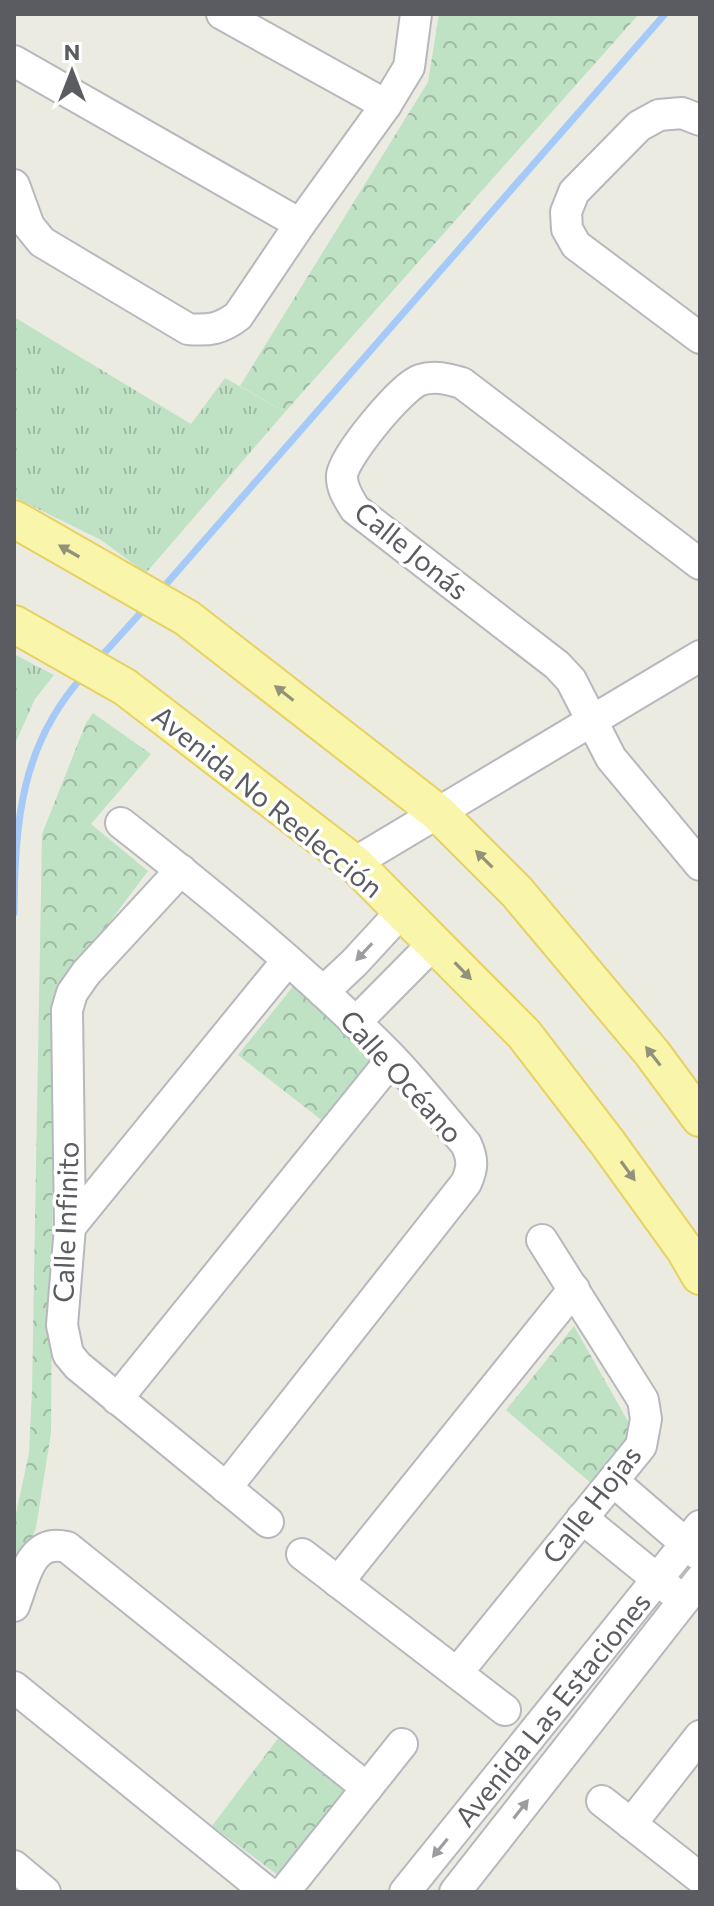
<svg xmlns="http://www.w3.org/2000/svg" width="714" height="1906" viewBox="0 0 714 1906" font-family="Commissioner,sans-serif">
<defs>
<pattern id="grass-tufts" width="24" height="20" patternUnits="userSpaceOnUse" patternTransform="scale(2)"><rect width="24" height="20" fill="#bfe2c4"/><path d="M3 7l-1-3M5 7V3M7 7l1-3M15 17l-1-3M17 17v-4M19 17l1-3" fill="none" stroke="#9ebaa3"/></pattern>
<pattern id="park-crowns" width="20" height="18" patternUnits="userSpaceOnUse" patternTransform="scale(2)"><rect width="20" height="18" fill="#bfe2c4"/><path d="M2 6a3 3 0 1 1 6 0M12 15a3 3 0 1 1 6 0" fill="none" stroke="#9ebaa3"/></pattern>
</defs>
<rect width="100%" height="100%" fill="#ecebe2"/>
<g fill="url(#grass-tufts)">
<polygon points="14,317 191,424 225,378 285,412 146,573 101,540 14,497"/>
<polygon points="14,654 54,675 35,699 14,746"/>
</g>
<g fill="url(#park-crowns)">
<polygon points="439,14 639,14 285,412 240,386 428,82"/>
<polygon points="93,713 151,754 91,824 148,871 54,996 51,1433 36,1528 14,1582 14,1523 29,1453 32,1389 42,834 86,723"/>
<polygon points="295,984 371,1061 324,1122 238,1055"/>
<polygon points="574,1326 634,1432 593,1485 506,1410"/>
<polygon points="279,1737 350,1791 283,1879 212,1826"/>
</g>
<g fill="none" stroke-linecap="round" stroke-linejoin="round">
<g stroke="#a5caf9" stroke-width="7">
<polyline points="161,590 665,14"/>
<polyline points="97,661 145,608"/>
<path d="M14 913C15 824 20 746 83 676"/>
</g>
<g stroke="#b7b8bd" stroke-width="34">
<g id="minor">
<polyline points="222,14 386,105"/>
<polyline points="14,61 300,224"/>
<polyline points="700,120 682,113 659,115 639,126 574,192 566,212 567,229 576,245 700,338"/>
<path d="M14 185 29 226 42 242 188 329C209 331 221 329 238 316L300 224 386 105 409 67 416 14"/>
<path d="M700 564 462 383C448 379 435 375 420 380 401 387 345 455 342 475 341 488 349 499 355 509L557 665 571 680 611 758 700 865"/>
<path d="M121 823C214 896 307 972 390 1056 417 1084 441 1115 466 1144 473 1159 473 1168 466 1183L226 1488"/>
<polyline points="354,863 700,656"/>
<polyline points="181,870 86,973 72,993 67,1010 70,1227 62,1325 68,1354 78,1366 268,1522"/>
<polyline points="323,992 354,963 402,911"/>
<polyline points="355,1023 435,942"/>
<polyline points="70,1227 287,961"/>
<polyline points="117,1399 392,1059"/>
<polyline points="613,1481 699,1555"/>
<polyline points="582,1518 673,1592"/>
<polyline points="302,1554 505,1710"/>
<polyline points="338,1582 574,1289"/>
<path d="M14 1606C25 1578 30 1538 67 1547L367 1788"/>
<polyline points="457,1673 641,1446 646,1419 643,1400 542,1240"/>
<polyline points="14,1687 267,1892"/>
<polyline points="602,1801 700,1878"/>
<polyline points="631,1824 700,1736"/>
<polyline points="14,1866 45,1892"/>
<polyline points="284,1892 402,1744"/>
<polyline points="405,1892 700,1526"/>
<polyline points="455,1892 700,1580"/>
</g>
</g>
<g stroke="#e7d160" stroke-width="40">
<g id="major">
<polyline points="14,519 187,618 438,813 517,892 652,1053 700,1118"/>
<polyline points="14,624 125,687 354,863 524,1034 607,1142 685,1250 700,1276"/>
</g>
</g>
<use href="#minor" stroke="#fff" stroke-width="30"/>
<use href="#major" stroke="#f9f5aa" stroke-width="36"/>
</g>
<defs><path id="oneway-solid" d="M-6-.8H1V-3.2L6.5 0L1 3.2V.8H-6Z" transform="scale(2)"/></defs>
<g fill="#92927b">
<use href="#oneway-solid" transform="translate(69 551) rotate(-150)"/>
<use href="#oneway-solid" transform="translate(284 693) rotate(-142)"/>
<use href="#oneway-solid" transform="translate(484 859) rotate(-135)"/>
<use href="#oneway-solid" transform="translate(463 971) rotate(46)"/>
<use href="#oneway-solid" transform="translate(653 1056) rotate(-128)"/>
<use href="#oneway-solid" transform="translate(628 1171) rotate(54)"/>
</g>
<g fill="#9c9da0">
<use href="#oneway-solid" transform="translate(364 952) rotate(133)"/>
<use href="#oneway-solid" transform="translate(521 1809) rotate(-52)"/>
<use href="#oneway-solid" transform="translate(440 1848) rotate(129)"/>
</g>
<g text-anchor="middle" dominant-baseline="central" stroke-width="7" stroke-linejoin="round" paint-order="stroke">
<g font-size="28" fill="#5a5c61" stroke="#fff">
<text transform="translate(412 550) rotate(39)">Calle Jonás</text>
<text transform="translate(268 801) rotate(39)">Avenida No Reelección</text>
<text transform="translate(402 1076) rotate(48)">Calle Océano</text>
<text transform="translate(65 1222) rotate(-88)">Calle Infinito</text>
<text transform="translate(591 1504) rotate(-52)">Calle Hojas</text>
<text transform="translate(552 1709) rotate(-51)">Avenida Las Estaciones</text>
</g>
</g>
<rect width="714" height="1906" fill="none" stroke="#5a5c61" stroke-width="32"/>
<g transform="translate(72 72)" stroke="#ffffff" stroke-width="6" paint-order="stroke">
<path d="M0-6L14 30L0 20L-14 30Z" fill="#5a5c61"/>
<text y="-12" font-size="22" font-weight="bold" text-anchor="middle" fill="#5a5c61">N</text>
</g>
</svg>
